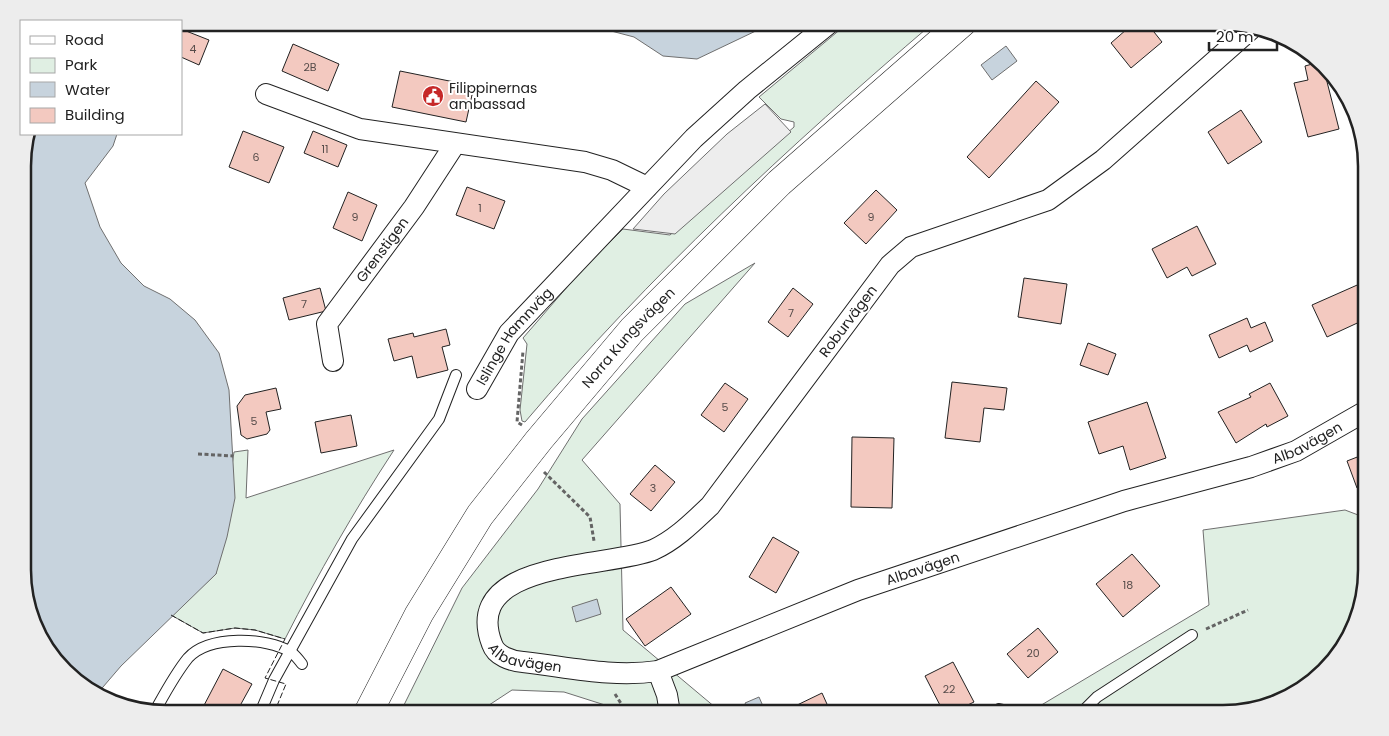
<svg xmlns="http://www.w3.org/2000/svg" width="1389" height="736" viewBox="0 0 1389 736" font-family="Poppins,sans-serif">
<rect width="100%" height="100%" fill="#fff"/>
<g fill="#e0efe3" stroke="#6f6f6f">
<path d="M848 23H933C788 147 649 276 525 422L522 421 520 410 527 344 523 338 581 271 623 229 670 235 794 127V122L781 119 759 97Z"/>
<polygon points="755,263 582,460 620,504 623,630 722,713 630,713 564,692 512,690 483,709 480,713 400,713 462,588 538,489 582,419 685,304"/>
<path d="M248 450 246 498 394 450C354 511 318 574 285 639L255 630 235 628 203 633 171 615 216 574 234 452Z"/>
<polygon points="1345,510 1366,518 1366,570 1352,634 1303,689 1232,713 1028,713 1209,605 1203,530"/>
</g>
<polygon fill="#ededed" stroke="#6f6f6f" points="765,104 791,132 675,234 633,229 664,194 727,134"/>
<g fill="#c7d3dd" stroke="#6f6f6f">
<polygon points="590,23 770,23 762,28 697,59 663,56 634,37 596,27"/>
<polygon points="1006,46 1017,61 992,80 981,65"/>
<polygon points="29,134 117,134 113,146 85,183 100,227 121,263 144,286 170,299 195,320 219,353 229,390 235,498 227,537 216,574 121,666 97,694 52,657 24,589 23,156"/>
<polygon points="597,599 601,614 576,622 572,607"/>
<polygon points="759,697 766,713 749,713 745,703"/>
</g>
<g fill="#f3c9c0" stroke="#222">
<polygon points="1135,22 1146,22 1162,42 1131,68 1111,43"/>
<polygon points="181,29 209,40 199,65 181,57"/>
<polygon points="293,44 339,64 328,91 282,71"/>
<polygon points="1316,63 1324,70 1339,129 1308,137 1294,83 1308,80 1305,66"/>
<polygon points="400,71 474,86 466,122 392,107"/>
<polygon points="1036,81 1059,102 989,178 967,157"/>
<polygon points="1241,110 1262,142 1228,164 1208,132"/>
<polygon points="243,131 284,147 269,183 229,167"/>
<polygon points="313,131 347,145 338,167 304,153"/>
<polygon points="467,187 505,201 494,229 456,215"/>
<polygon points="876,190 897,210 866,244 844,223"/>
<polygon points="348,192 377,205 362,241 333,228"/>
<polygon points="1197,226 1216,264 1192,276 1187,267 1167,278 1152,249"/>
<polygon points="1024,278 1067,284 1061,324 1018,317"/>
<polygon points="1364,282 1366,319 1327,337 1312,305"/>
<polygon points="320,288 326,311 289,320 283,298"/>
<polygon points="793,288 813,304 788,337 768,322"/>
<polygon points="1247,318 1251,328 1265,322 1273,341 1250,352 1247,345 1219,358 1209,335"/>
<polygon points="446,329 450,345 442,347 448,370 417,378 412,356 394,361 388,339 413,333 414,337"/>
<polygon points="1088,343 1116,354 1108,375 1080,365"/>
<polygon points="952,382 1007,388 1004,410 984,408 980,442 945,438"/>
<polygon points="725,383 748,399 724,432 701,415"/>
<polygon points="1270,383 1288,416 1267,427 1266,424 1236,443 1218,412 1251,397 1249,394"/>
<polygon points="276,388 281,409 266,412 270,430 267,434 247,439 241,435 237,406 245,395"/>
<polygon points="1147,402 1166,458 1130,470 1123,446 1099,454 1088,422"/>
<polygon points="351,415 357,446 321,453 315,422"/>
<polygon points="852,437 894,438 892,508 851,507"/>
<polygon points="1364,450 1366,450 1366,484 1357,488 1347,461 1365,454"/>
<polygon points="655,465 675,482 651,511 630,494"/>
<polygon points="773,537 799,552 776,593 749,577"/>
<polygon points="1132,554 1160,586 1123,617 1096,584"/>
<polygon points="671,587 691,614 645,646 626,619"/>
<polygon points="1038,628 1058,652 1028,678 1007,654"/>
<polygon points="953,662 974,702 951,713 944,713 925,676"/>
<polygon points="223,669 252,684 236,713 200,713"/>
<polygon points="822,693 831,713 793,713 791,708"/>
<polygon points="585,706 586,713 526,713 541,712 540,708"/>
</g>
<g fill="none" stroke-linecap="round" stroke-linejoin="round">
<g stroke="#222" stroke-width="12">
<g id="service">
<polyline points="999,709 1017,713"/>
<path d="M155 711C165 693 175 674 188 658 209 635 266 637 291 652 295 655 299 660 302 664"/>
<polyline points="260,713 274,680 352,539 439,419 456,375"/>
<polyline points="1081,713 1097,697 1192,635"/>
</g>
</g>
<g stroke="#222" stroke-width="22">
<g id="minor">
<path id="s1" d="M1251 29 1103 160 1048 200 911 247 890 265 710 506C692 523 675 540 653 550 608 568 460 560 492 644 496 656 511 661 523 662 568 667 613 678 658 671L858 590 1124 501 1251 467 1296 451 1366 411"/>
<polyline points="266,94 360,129 585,162 612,170 647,187"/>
<path id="s2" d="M333 361 327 324 414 207 455 144"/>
<path id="s3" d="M477 389 509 333 694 138 747 90 831 22"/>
<polyline points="658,671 667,695 670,713"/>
</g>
</g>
<g stroke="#222" stroke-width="29">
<g id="secondary">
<path id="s4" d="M368 713 419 614 480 515 539 440 632 330 779 183 963 22"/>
</g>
</g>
<g stroke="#646464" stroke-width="3" stroke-dasharray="4 2.5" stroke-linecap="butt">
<polyline points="522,425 517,422 523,351"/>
<polyline points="198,454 233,456"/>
<polyline points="544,472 590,517 594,541"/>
<polyline points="1206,629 1248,610"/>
<polyline points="615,694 627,713"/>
</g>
<use href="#service" stroke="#fff" stroke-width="10"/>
<use href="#minor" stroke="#fff" stroke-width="20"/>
<use href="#secondary" stroke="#fff" stroke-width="28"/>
<polyline stroke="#222" stroke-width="1" stroke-dasharray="6 2.5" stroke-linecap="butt" points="171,615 203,633 235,628 255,630 285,639 265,678 286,684 274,713"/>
</g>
<defs>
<g id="civic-disc" transform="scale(1.125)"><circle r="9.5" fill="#c62828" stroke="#fff"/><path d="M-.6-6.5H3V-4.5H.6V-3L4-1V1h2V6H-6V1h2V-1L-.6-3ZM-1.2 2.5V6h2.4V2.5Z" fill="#fff"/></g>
</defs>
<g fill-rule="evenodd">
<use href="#civic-disc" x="433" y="96"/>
</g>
<g text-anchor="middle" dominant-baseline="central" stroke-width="4" stroke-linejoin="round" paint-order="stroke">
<g font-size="11" fill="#564c4a">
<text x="193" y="49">4</text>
<text x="310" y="67">2B</text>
<text x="325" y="149">11</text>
<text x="256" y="157">6</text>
<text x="480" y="208">1</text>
<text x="355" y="217">9</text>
<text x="871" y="217">9</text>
<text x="304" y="304">7</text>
<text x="791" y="313">7</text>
<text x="725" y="407">5</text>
<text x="254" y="421">5</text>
<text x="653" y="488">3</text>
<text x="1128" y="585">18</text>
<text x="1033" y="653">20</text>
<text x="949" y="689">22</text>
</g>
<g font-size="14" fill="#222" stroke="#fff" text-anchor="start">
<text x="449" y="88">Filippinernas<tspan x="449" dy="16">ambassad</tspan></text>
</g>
<g font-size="14" fill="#222" stroke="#fff">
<text stroke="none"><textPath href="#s2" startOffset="130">Grenstigen</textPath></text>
<text transform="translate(848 321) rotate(-53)">Roburvägen</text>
<text stroke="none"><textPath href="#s3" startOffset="65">Islinge Hamnväg</textPath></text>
<text stroke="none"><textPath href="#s4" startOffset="459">Norra Kungsvägen</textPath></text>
<text stroke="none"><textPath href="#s1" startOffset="1889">Albavägen</textPath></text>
<text stroke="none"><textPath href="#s1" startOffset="1484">Albavägen</textPath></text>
<text stroke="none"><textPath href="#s1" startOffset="1065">Albavägen</textPath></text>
</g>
</g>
<path d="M0 0H1389V736H0ZM166 31H1223A135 135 0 0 1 1358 166V570A135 135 0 0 1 1223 705H166A135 135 0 0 1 31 570V166A135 135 0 0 1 166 31Z" fill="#ededed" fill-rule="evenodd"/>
<path fill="none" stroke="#222" stroke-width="2.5" d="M166 31H1223A135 135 0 0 1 1358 166V570A135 135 0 0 1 1223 705H166A135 135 0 0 1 31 570V166A135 135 0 0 1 166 31Z"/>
<rect x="20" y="20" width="162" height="115" fill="#ffffff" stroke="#a7a7a7"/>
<rect x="30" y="36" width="25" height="8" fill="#ffffff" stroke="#a7a7a7"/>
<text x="65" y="45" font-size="15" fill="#222222">Road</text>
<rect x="30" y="58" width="25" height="15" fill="#e0efe3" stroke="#a7a7a7"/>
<text x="65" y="70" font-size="15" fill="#222222">Park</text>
<rect x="30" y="82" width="25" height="15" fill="#c7d3dd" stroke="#a7a7a7"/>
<text x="65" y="95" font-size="15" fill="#222222">Water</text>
<rect x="30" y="108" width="25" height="15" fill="#f3c9c0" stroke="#a7a7a7"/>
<text x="65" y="120" font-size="15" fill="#222222">Building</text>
<path d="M1209 42v8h68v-8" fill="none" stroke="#222222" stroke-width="2.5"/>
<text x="1216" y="42" font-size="15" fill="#222222" stroke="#ffffff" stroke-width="4" paint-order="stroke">20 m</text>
</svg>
